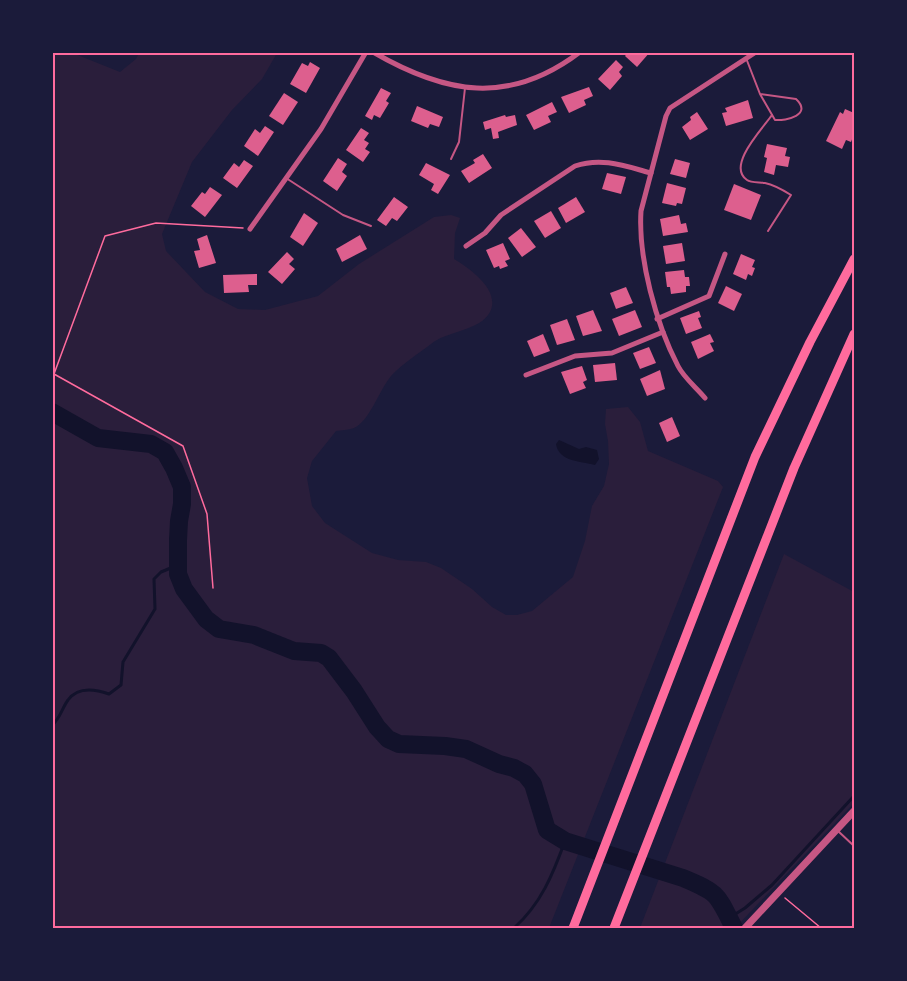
<svg xmlns="http://www.w3.org/2000/svg" width="907" height="981" viewBox="0 0 907 981" font-family="Roboto,sans-serif">
<rect width="100%" height="100%" fill="#1b1b3a"/>
<g fill="#2a1e3b">
<path d="M52 53 75 54 120 72 136 59 139 53H277L262 79 232 110 192 162 162 234 166 251 205 292 238 309 265 310 318 296 359 264 434 217 451 215 460 218 455 233 454 259C469 268 501 290 490 312 480 331 446 331 431 344 418 354 402 364 391 376 380 389 369 422 354 428 348 430 341 430 336 431L312 461 307 478 312 506 325 523 372 553 398 560 426 562 441 568 472 589 492 607 506 615H517L532 611 573 577 585 541 592 506 604 486 609 464 608 441 605 424 606 409 628 407 640 422 648 451 718 481 723 487 549 928H53Z"/>
<polygon points="784,554 854,592 854,803 735,928 640,928"/>
</g>
<path fill="#12122b" d="M559 440 579 449 586 447 597 450 599 459 595 465C580 461 559 462 556 444Z"/>
<g fill="none" stroke-linecap="round" stroke-linejoin="round">
<g stroke="#12122b" stroke-width="3">
<path d="M52 725C60 719 62 708 68 700 78 686 95 689 109 694L121 685 123 662 155 609 154 579 161 572 178 565"/>
<polyline points="729,918 745,908 772,885 854,796"/>
<path d="M514 928C541 904 553 874 565 841"/>
</g>
<path stroke="#12122b" stroke-width="18" d="M52 412 98 438 151 444 165 452 174 468 182 487V504L179 521 178 540V574L184 589 206 619 219 629 254 635 294 651 321 653 329 658 354 691 377 727 388 739 399 744 445 746 466 749 499 764 514 768 525 774 533 784 547 830 565 841 683 878C719 893 717 894 734 928"/>
</g>
<g fill="#dd5f8e">
<polygon points="628,52 650,52 637,67 625,56"/>
<polygon points="616,60 623,67 619,72 622,76 610,90 598,79"/>
<polygon points="310,62 320,68 306,93 290,84 302,63 308,66"/>
<polygon points="589,87 593,96 584,100 586,105 569,113 561,97"/>
<polygon points="381,88 391,93 386,101 389,103 380,118 374,115 372,120 365,116"/>
<polygon points="284,93 298,102 283,125 269,116"/>
<polygon points="748,100 753,118 726,126 722,113 727,112 725,108"/>
<polygon points="552,102 557,112 548,116 551,122 534,130 526,115"/>
<polygon points="417,106 443,117 439,127 430,124 428,128 411,121"/>
<polygon points="845,109 854,113 854,134 851,142 846,140 842,149 826,141 840,112 843,114"/>
<polygon points="697,112 708,129 690,140 682,127 691,120 690,117"/>
<polygon points="505,115 506,117 515,115 517,125 498,132 499,138 493,139 491,128 485,130 483,122"/>
<polygon points="265,126 274,132 258,156 244,146 255,129 260,133"/>
<polygon points="361,128 369,133 364,140 369,143 365,149 370,152 363,162 346,150"/>
<polygon points="767,144 787,148 785,156 790,157 788,167 776,165 774,175 764,172 767,158 764,157"/>
<polygon points="483,154 492,168 469,183 461,171 475,163 473,160"/>
<polygon points="338,158 347,164 342,172 347,176 337,191 323,181"/>
<polygon points="675,159 690,163 686,178 670,174"/>
<polygon points="244,160 253,166 237,188 223,178 234,163 239,167"/>
<polygon points="426,163 450,175 438,194 431,190 434,184 419,175"/>
<polygon points="607,173 626,177 621,194 602,189"/>
<polygon points="667,183 686,188 682,204 677,203 676,206 662,203"/>
<polygon points="734,184 761,195 751,220 724,210"/>
<polygon points="210,187 222,195 205,217 191,206 202,192 205,194"/>
<polygon points="394,197 408,207 397,221 392,218 386,226 377,220"/>
<polygon points="576,197 585,212 566,223 558,208"/>
<polygon points="551,211 561,228 545,238 534,221"/>
<polygon points="304,213 318,223 303,246 290,237"/>
<polygon points="679,215 681,224 686,223 688,232 663,236 660,219"/>
<polygon points="521,228 536,247 522,257 508,238"/>
<polygon points="207,235 216,263 199,268 194,251 200,250 197,239"/>
<polygon points="360,235 367,249 342,262 336,249"/>
<polygon points="503,243 510,259 505,261 508,266 500,269 499,266 494,268 486,250"/>
<polygon points="682,243 685,261 666,264 663,246"/>
<polygon points="287,252 294,259 289,264 295,269 282,284 268,272"/>
<polygon points="741,254 755,260 752,267 755,268 752,276 748,274 746,280 733,274"/>
<polygon points="684,270 685,277 689,277 690,286 686,286 686,292 671,294 670,287 667,287 665,272"/>
<polygon points="257,274 257,285 248,285 249,292 224,293 223,275"/>
<polygon points="726,286 742,294 734,311 718,303"/>
<polygon points="626,287 633,303 616,309 610,293"/>
<polygon points="593,310 602,331 583,336 576,316"/>
<polygon points="635,310 642,327 619,336 612,319"/>
<polygon points="699,311 701,317 698,318 702,328 686,334 680,318"/>
<polygon points="567,319 575,340 557,345 550,325"/>
<polygon points="543,334 550,351 534,357 527,341"/>
<polygon points="710,334 714,342 710,343 714,351 698,359 691,342"/>
<polygon points="649,347 656,363 640,369 633,353"/>
<polygon points="615,363 617,380 595,382 593,365"/>
<polygon points="582,366 587,380 583,382 586,388 570,394 561,372"/>
<polygon points="660,370 665,389 647,396 640,379"/>
<polygon points="672,417 680,436 667,442 659,423"/>
</g>
<g fill="none" stroke-linecap="round" stroke-linejoin="round">
<g stroke="#ff6b9d" stroke-width="1.5">
<polyline points="213,588 207,514 183,446 54,374 105,236 156,223 243,228"/>
<polyline points="785,898 821,928"/>
</g>
<g stroke="#c65784" stroke-width="2">
<path d="M746 58 760 94 775 120C786 121 813 115 796 99L760 94"/>
<polyline points="451,159 459,142 465,88"/>
<polyline points="286,178 343,215 371,226"/>
<path d="M768 231 791 195C783 190 775 185 765 183 760 182 751 183 747 180 726 166 763 128 772 115"/>
<polyline points="838,831 854,846"/>
</g>
<g stroke="#c65784" stroke-width="5">
<path d="M373 52C445 94 509 106 580 52"/>
<polyline points="250,229 321,129 366,52"/>
<path d="M466 246 485 233 501 215 575 166C602 157 625 166 651 173"/>
<polyline points="657,319 709,296 725,254"/>
<polyline points="526,375 575,356 612,353 663,332"/>
<path d="M705 398C697 388 684 378 678 366 656 324 638 258 641 211L666 116 670 108 756 52"/>
</g>
<polyline stroke="#c65784" stroke-width="7" points="745,928 854,811"/>
<g stroke="#ff6b9d" stroke-width="9">
<polyline points="573,928 755,457 810,342 854,259"/>
<polyline points="614,928 794,468 854,334"/>
</g>
</g>
<rect width="907" height="981" fill="none" stroke="#1b1b3a" stroke-width="108"/>
<rect x="54" y="54" width="799" height="873" fill="none" stroke="#ff6b9d" stroke-width="2"/>
</svg>
